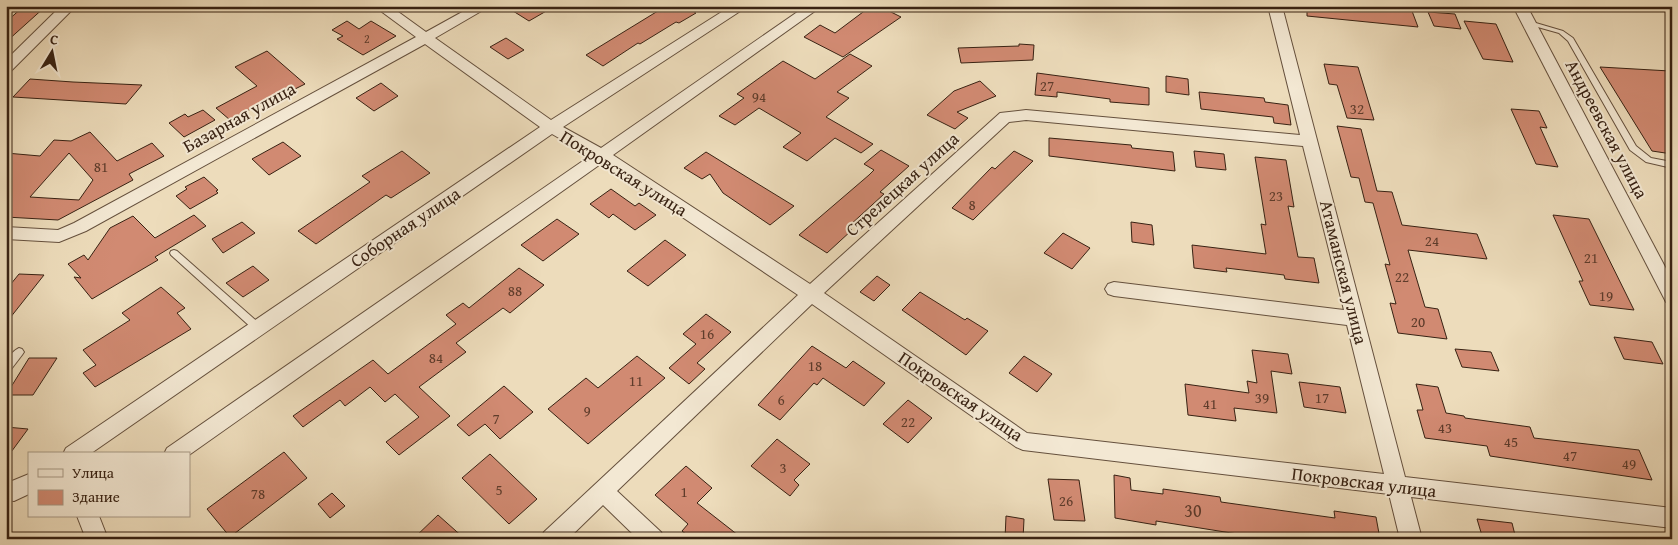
<svg xmlns="http://www.w3.org/2000/svg" width="1678" height="545" viewBox="0 0 1678 545" font-family="'Gentium Book Plus',serif">
<rect width="100%" height="100%" fill="#eddcbb"/>
<filter id="stains"><feTurbulence type="fractalNoise" baseFrequency=".004" numOctaves="4"/><feColorMatrix values="0 0 0 0 .2 0 0 0 0 .09 0 0 0 0 .02 0 0 0 .5 -.17"/></filter>
<radialGradient id="worn" r=".72"><stop offset=".6" stop-color="#630" stop-opacity="0"/><stop offset="1" stop-color="#630" stop-opacity=".3"/></radialGradient>
<g fill="#d18a72" stroke="#382213" fill-rule="evenodd">
<polygon points="24,6 46,6 6,42 6,22"/>
<polygon points="505,6 555,6 529,21"/>
<polygon points="666,6 684,6 696,13 679,23 676,22 640,44 638,43 603,66 586,55"/>
<polygon points="871,6 879,6 901,17 843,57 804,37 820,25 835,33"/>
<polygon points="1307,6 1345,6 1412,11 1418,27 1307,16"/>
<polygon points="1428,12 1455,14 1461,29 1434,26"/>
<polygon points="347,21 359,29 371,21 396,36 363,55 337,39 343,36 332,30"/>
<polygon points="1464,21 1496,24 1513,62 1483,59"/>
<polygon points="506,38 524,50 508,59 490,47"/>
<polygon points="1019,44 1034,45 1033,60 961,63 958,48 1019,46"/>
<polygon points="267,51 305,84 287,93 285,91 230,120 216,108 257,86 235,67"/>
<polygon points="850,54 872,66 837,92 849,98 826,117 873,144 861,153 835,138 807,161 783,147 801,133 759,108 735,125 719,116 744,98 737,94 783,61 815,79"/>
<polygon points="1324,64 1358,67 1374,120 1347,118 1337,85 1329,84"/>
<polygon points="1600,67 1670,71 1672,154 1652,151"/>
<polygon points="1037,73 1149,88 1149,105 1110,102 1110,99 1057,92 1057,97 1035,95"/>
<polygon points="1166,76 1188,79 1189,95 1166,92"/>
<polygon points="30,79 73,82 142,85 126,104 13,97"/>
<polygon points="980,81 996,96 957,112 968,118 955,129 927,115 954,91"/>
<polygon points="381,83 398,96 374,111 356,98"/>
<polygon points="1199,92 1264,98 1265,102 1288,105 1291,125 1274,123 1273,117 1201,109"/>
<polygon points="1511,109 1539,111 1547,128 1540,127 1558,167 1536,164"/>
<polygon points="203,110 215,120 184,137 169,123 185,114 188,117"/>
<polygon points="1337,126 1361,129 1377,191 1392,192 1402,225 1477,234 1487,259 1408,250 1425,307 1438,309 1447,339 1398,333 1390,303 1396,304 1385,264 1390,265 1373,203 1365,202 1359,178 1351,177"/>
<path d="M90 132 117 161 152 143 164 156 129 174 133 180 58 220 6 217V153L40 156 54 140 71 141ZM69 153 93 180 79 200 30 197Z"/>
<polygon points="1049,138 1131,145 1132,148 1173,152 1175,171 1049,156"/>
<polygon points="283,142 301,156 269,175 252,159"/>
<polygon points="881,150 909,166 880,192 884,194 848,227 852,230 827,253 799,235 869,175 874,170 864,164"/>
<polygon points="402,151 430,173 391,198 386,195 316,244 298,231 370,182 362,176"/>
<polygon points="1014,151 1033,161 973,220 952,208 992,167 995,169"/>
<polygon points="1194,151 1224,154 1226,170 1196,167"/>
<polygon points="706,152 745,176 794,206 770,225 723,193 710,174 702,179 684,168"/>
<polygon points="1255,157 1286,160 1294,207 1288,206 1298,257 1314,258 1319,283 1285,279 1284,275 1226,268 1227,272 1194,268 1192,245 1266,254 1261,224 1266,225"/>
<polygon points="204,177 218,190 216,191 218,193 190,209 176,196 187,189 185,187"/>
<polygon points="611,189 635,206 639,203 656,215 635,230 613,214 609,218 590,204"/>
<polygon points="194,215 206,226 155,257 158,260 92,299 74,277 81,278 68,264 84,255 88,260 110,228 133,216 155,238"/>
<polygon points="1553,215 1589,219 1634,310 1590,305 1579,281 1583,281"/>
<polygon points="557,219 579,234 543,261 521,245"/>
<polygon points="242,222 255,233 223,253 212,239"/>
<polygon points="1131,222 1152,225 1154,245 1132,242"/>
<polygon points="1063,233 1090,248 1072,269 1044,253"/>
<polygon points="665,240 686,255 648,286 627,271"/>
<polygon points="253,266 269,280 243,297 226,283"/>
<polygon points="519,268 544,285 510,313 503,308 456,343 466,352 419,387 450,416 399,455 386,442 419,417 395,394 385,402 370,387 345,406 340,400 303,427 293,416 373,360 388,374 456,324 446,315 463,303 469,308"/>
<polygon points="19,274 44,275 6,323 6,290"/>
<polygon points="877,276 890,285 874,301 860,292"/>
<polygon points="161,287 185,308 177,313 191,329 95,387 83,373 96,365 83,350 130,320 122,313"/>
<polygon points="920,292 965,320 967,318 988,331 966,355 902,310"/>
<polygon points="706,314 731,332 697,363 705,369 689,384 669,368 696,344 683,334"/>
<polygon points="1614,337 1652,342 1663,364 1624,359"/>
<polygon points="812,346 846,368 853,361 885,383 864,406 823,378 817,385 814,383 780,420 758,405"/>
<polygon points="1455,349 1491,352 1499,371 1462,367"/>
<polygon points="1252,350 1288,354 1292,374 1271,371 1277,413 1234,408 1236,421 1188,415 1185,384 1249,393 1247,381 1257,383"/>
<polygon points="637,356 665,378 588,444 548,409 586,378 598,388"/>
<polygon points="1024,356 1052,374 1037,392 1009,373"/>
<polygon points="29,358 57,358 33,395 6,395"/>
<polygon points="1299,382 1340,387 1346,413 1304,407"/>
<polygon points="1416,384 1438,387 1446,413 1464,416 1465,418 1530,427 1534,438 1639,450 1652,480 1490,456 1487,446 1425,438 1417,410 1423,410"/>
<polygon points="504,386 533,412 500,439 485,424 469,436 457,425"/>
<polygon points="908,400 932,418 908,443 883,424"/>
<polygon points="6,427 28,429 6,459"/>
<polygon points="777,439 810,464 794,480 799,485 790,496 751,466"/>
<polygon points="284,452 307,478 230,537 207,509"/>
<polygon points="490,454 537,499 509,524 462,478"/>
<polygon points="686,466 712,488 697,503 743,539 692,539 682,531 688,524 655,495"/>
<polygon points="1114,475 1130,478 1131,490 1163,494 1163,489 1220,497 1221,502 1335,518 1334,511 1376,517 1380,539 1269,539 1156,521 1156,525 1115,518"/>
<polygon points="1048,479 1079,480 1085,521 1054,520"/>
<polygon points="332,493 345,506 330,518 318,504"/>
<polygon points="438,515 465,539 413,539"/>
<polygon points="1006,516 1024,519 1023,539 1005,539"/>
<polygon points="1477,519 1512,523 1516,539 1483,539"/>
</g>
<g fill="none" stroke-linecap="round" stroke-linejoin="round">
<g stroke="#65503d" stroke-width="2">
<g id="service">
<polygon points="1529,21 1563,31 1573,38 1636,146 1651,158 1672,162 1672,168 1646,162 1630,150 1568,41 1559,33 1527,24 1526,23"/>
<polygon points="174,250 177,251 260,324 262,327 260,330 254,330 171,255 170,253 171,251"/>
<path d="M19 348 22 349 24 352 22 355 9 372 6 373C6 362 9 353 19 348Z"/>
</g>
</g>
<g stroke="#65503d" stroke-width="2">
<g id="minor">
<polygon points="61,6 76,6 11,71 6,73 6,60"/>
<path d="M374 6H390L426 32 473 6H490L435 38 551 120 731 6H748L563 127 601 148 806 6H822L613 155 810 284 1000 113 1026 110 1300 135 1268 6H1282L1405 477 1672 508V528L1411 497 1422 539H1400L1389 494 1023 450 1016 447 812 304 617 491 661 532 664 539H638L603 505 568 539H541L544 532 798 295 602 163 189 455 164 454 167 448 590 156 552 134 90 454H63L66 448 540 127 425 44 86 231 59 242 6 239V227L58 230 74 223 416 37ZM1026 120 1303 146 1344 310 1114 282 1108 284 1105 289 1108 294 1114 296 1347 325 1384 474 1027 433 824 293 1009 122Z"/>
<polygon points="1513,6 1527,6 1672,280 1672,304 1666,302"/>
<polygon points="29,474 29,494 14,501 6,500 6,480 12,481"/>
<polygon points="77,516 99,516 108,539 86,539"/>
</g>
</g>
<use href="#service" fill="#f3e8d3" fill-rule="evenodd"/>
<use href="#minor" fill="#f3e8d3" fill-rule="evenodd"/>
</g>
<g text-anchor="middle" dominant-baseline="central" stroke-width="4" stroke-linejoin="round" paint-order="stroke">
<g font-size="12" fill="#5e3c2b">
<text x="367" y="38">2</text>
</g>
<g font-size="15" fill="#5e3c2b">
<text x="1047" y="85">27</text>
<text x="759" y="96">94</text>
<text x="1357" y="108">32</text>
<text x="101" y="166">81</text>
<text x="1276" y="195">23</text>
<text x="972" y="204">8</text>
<text x="1432" y="240">24</text>
<text x="1591" y="257">21</text>
<text x="1402" y="276">22</text>
<text x="515" y="290">88</text>
<text x="1606" y="295">19</text>
<text x="1418" y="321">20</text>
<text x="707" y="333">16</text>
<text x="436" y="357">84</text>
<text x="815" y="365">18</text>
<text x="636" y="380">11</text>
<text x="1262" y="397">39</text>
<text x="1322" y="397">17</text>
<text x="781" y="399">6</text>
<text x="1210" y="403">41</text>
<text x="587" y="410">9</text>
<text x="496" y="418">7</text>
<text x="908" y="421">22</text>
<text x="1445" y="427">43</text>
<text x="1511" y="441">45</text>
<text x="1570" y="455">47</text>
<text x="1629" y="463">49</text>
<text x="783" y="467">3</text>
<text x="499" y="489">5</text>
<text x="684" y="491">1</text>
<text x="258" y="493">78</text>
<text x="1066" y="500">26</text>
</g>
<g font-size="18" fill="#382213" stroke="#f3e8d3">
<text transform="translate(239 117) rotate(-29)">Базарная улица</text>
<text transform="translate(1607 129) rotate(62)">Андреевская улица</text>
<text transform="translate(624 173) rotate(32)">Покровская улица</text>
<text transform="translate(902 184) rotate(-42)">Стрелецкая улица</text>
<text transform="translate(405 227) rotate(-34)">Соборная улица</text>
<text transform="translate(1344 272) rotate(76)">Атаманская улица</text>
<text transform="translate(961 396) rotate(34)">Покровская улица</text>
<text transform="translate(1364 482) rotate(7)">Покровская улица</text>
</g>
<g font-size="18" fill="#5e3c2b">
<text x="1193" y="510">30</text>
</g>
</g>
<rect width="1678" height="545" fill="none" stroke="#eddcbb" stroke-width="25"/>
<rect x="8" y="8" width="1663" height="530" fill="none" stroke="#382213" stroke-width="2.5"/>
<rect x="12" y="12" width="1653" height="520" fill="none" stroke="#382213"/>
<rect x="28" y="452" width="162" height="65" fill="#f3e8d3" stroke="#a89986"/>
<rect x="38" y="469" width="25" height="8" fill="#f3e8d3" stroke="#a89986"/>
<text x="72" y="478" font-size="15" fill="#382213">Улица</text>
<rect x="38" y="490" width="25" height="15" fill="#d18a72" stroke="#a89986"/>
<text x="72" y="502" font-size="15" fill="#382213">Здание</text>
<g transform="translate(52 52) rotate(10)" stroke="#f3e8d3" stroke-width="4" paint-order="stroke">
<path d="M0-4L9 19L0 12L-9 19Z" fill="#382213"/>
<text y="-8" font-size="14" font-weight="bold" text-anchor="middle" fill="#382213">С</text>
</g>
<rect width="100%" height="100%" filter="url(#stains)"/>
<rect width="100%" height="100%" fill="url(#worn)"/>
</svg>
